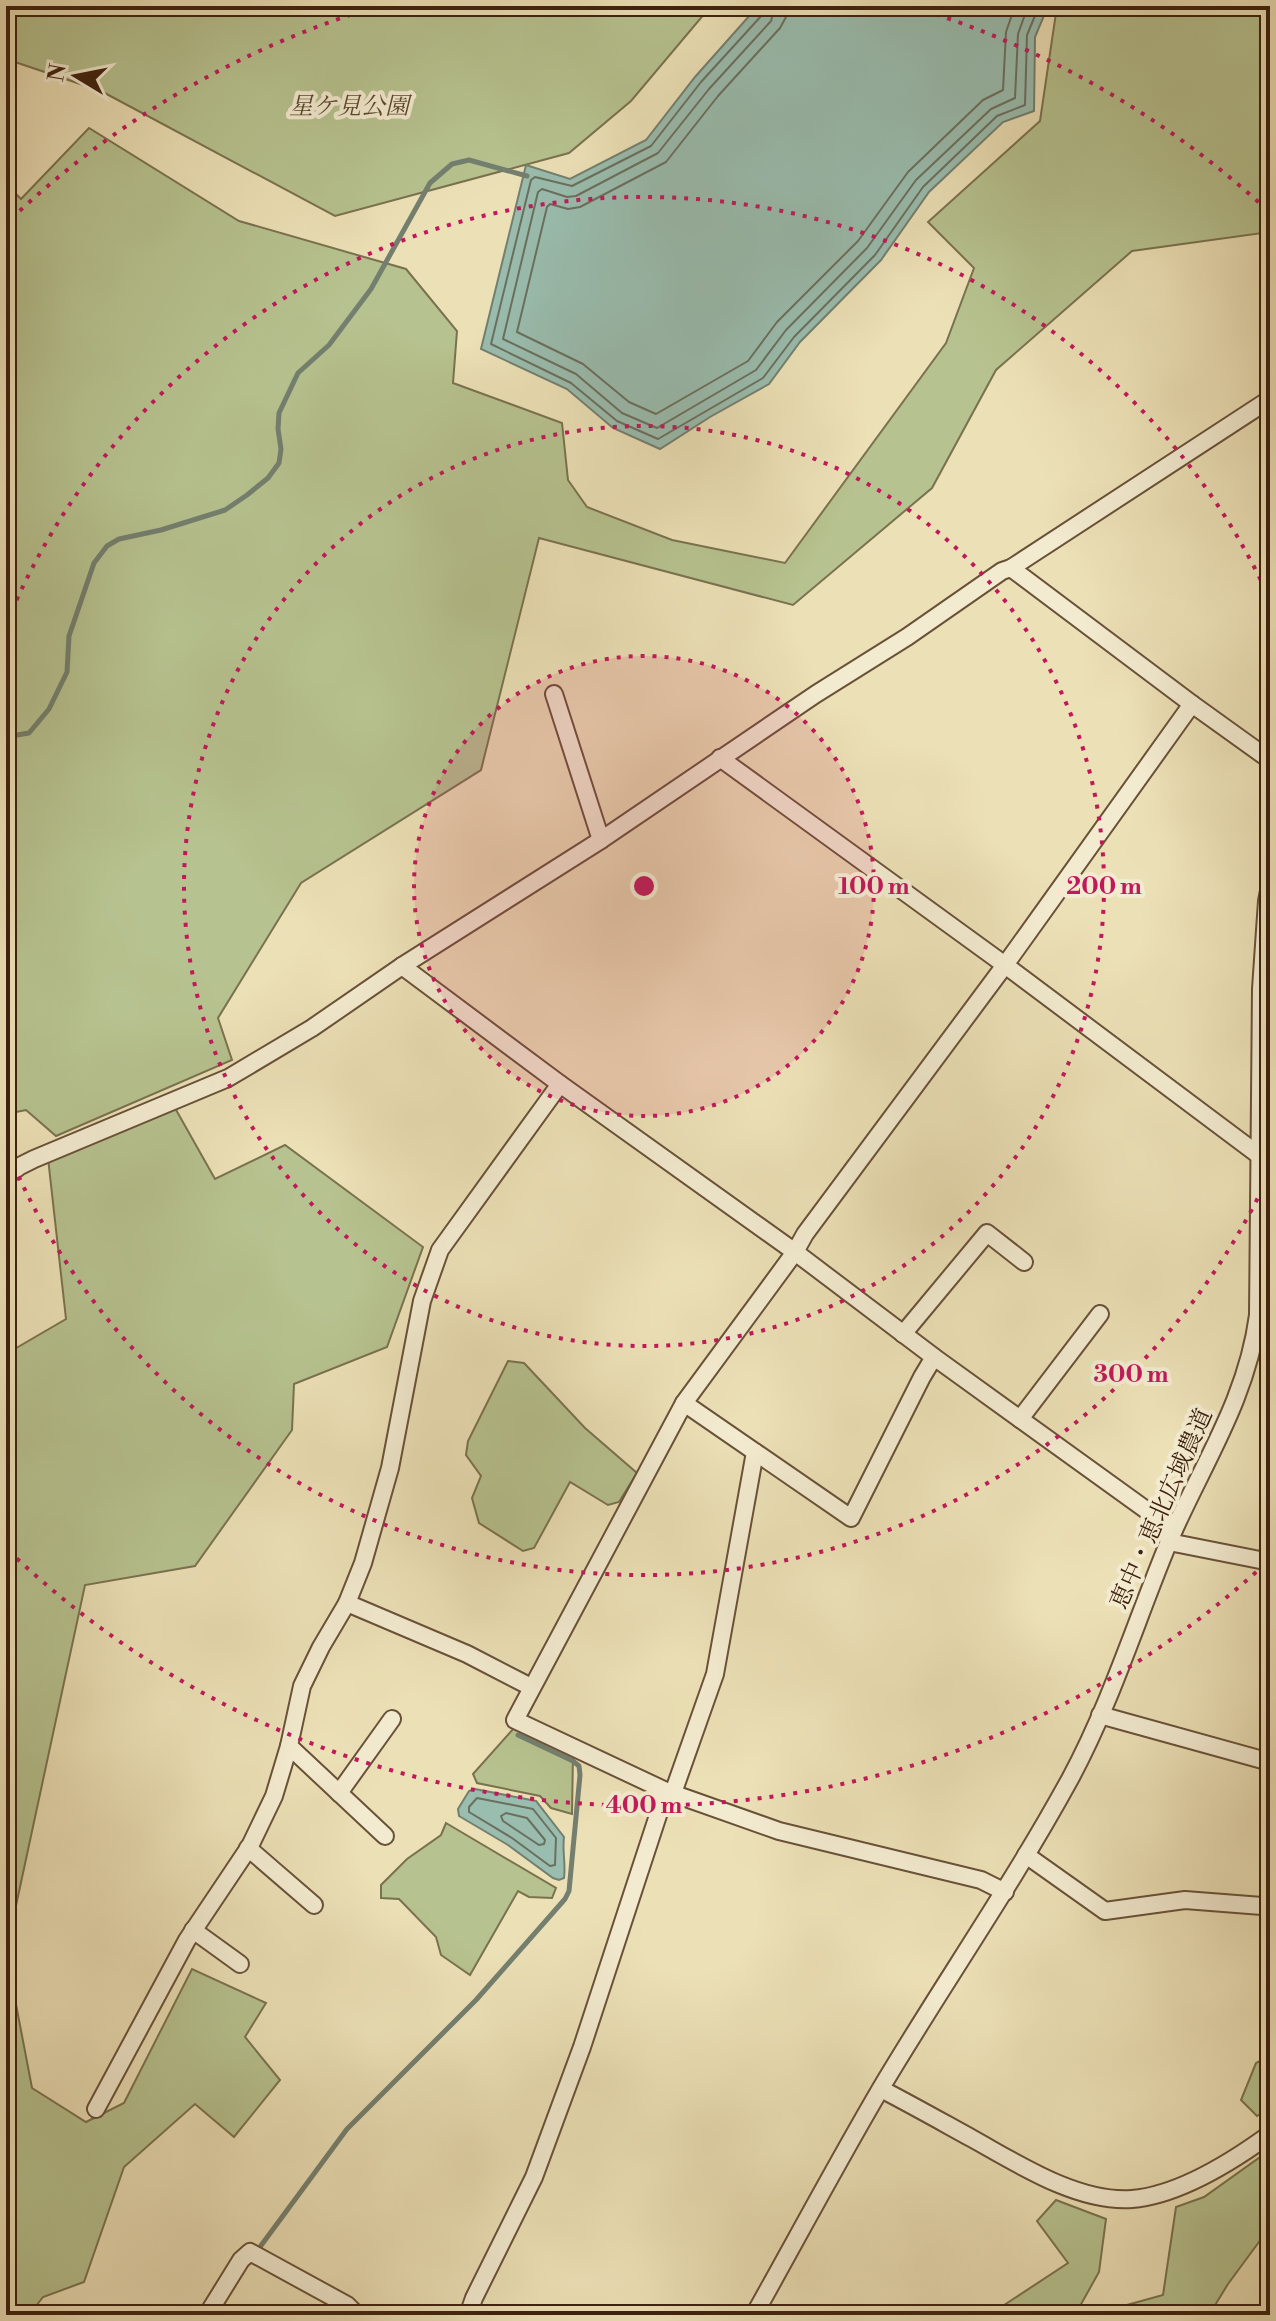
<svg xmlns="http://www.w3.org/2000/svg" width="1276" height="2321" viewBox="0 0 1276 2321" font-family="'Libre Bodoni','Noto Serif JP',serif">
<rect width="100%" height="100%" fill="#ece0b6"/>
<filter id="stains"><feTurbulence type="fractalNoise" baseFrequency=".0025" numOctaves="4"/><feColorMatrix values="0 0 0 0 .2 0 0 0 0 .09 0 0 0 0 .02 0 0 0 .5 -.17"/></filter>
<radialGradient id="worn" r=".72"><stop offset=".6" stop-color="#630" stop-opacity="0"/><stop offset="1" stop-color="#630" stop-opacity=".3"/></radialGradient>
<g fill="#b6c28f" stroke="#7a724e" stroke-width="2">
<polygon points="6,6 711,6 631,101 569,153 335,216 101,91 6,59"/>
<polygon points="1057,6 1270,6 1270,232 1132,251 996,370 932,488 793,605 539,538 481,770 301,883 218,1018 232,1060 56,1136 26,1110 6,1114 6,184 21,199 89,128 239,221 406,269 457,331 453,383 562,423 568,480 587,507 672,540 785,563 946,343 974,268 928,222 1040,121"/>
<polygon points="175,1108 215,1179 285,1145 423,1247 387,1347 294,1384 292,1430 195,1566 85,1585 6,1952 32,2088 86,2122 124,2103 192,1969 266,2003 245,2037 280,2080 234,2137 195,2104 124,2167 84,2282 43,2297 29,2315 6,2315 6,1354 66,1319 48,1158"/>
<polygon points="508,1361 524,1363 585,1428 637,1473 619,1502 608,1505 570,1482 534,1548 523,1551 479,1523 472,1498 481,1476 466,1455 468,1441"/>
<polygon points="514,1728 573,1754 572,1814 551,1808 540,1796 477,1783 473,1774"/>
<polygon points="446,1823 556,1888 552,1898 529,1897 518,1891 470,1975 441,1955 436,1937 399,1899 381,1898 381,1885 407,1859 441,1835"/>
<polygon points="1270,2056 1270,2108 1257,2116 1241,2100 1256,2063"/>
<polygon points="1270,2150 1270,2227 1228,2284 1209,2315 1104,2315 1109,2310 1163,2295 1176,2207 1204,2197"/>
<polygon points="1056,2200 1106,2219 1099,2272 1075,2315 989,2315 1068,2263 1037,2221"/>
</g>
<g fill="#99bdaf" stroke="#747f6f" stroke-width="2">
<polygon points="758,6 1048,6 1035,37 1034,111 1003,122 929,192 881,260 800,342 769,384 710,417 660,449 613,428 567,389 481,349 526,165 570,179 646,140 695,77"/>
<path d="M475 1789 536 1801 564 1837C562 1851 566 1864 564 1878L559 1880 553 1878 508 1845 459 1816 458 1809 469 1791Z"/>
</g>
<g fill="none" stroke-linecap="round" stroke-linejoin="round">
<g stroke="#6b6f5e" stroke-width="2">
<polyline points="765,6 763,14 701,82 651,146 572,186 535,177 531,180 491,344 571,383 617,421 658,439 763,378 794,337 875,255 923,187 997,116 1025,105 1027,35 1039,6"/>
<polyline points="775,6 771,21 709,89 658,153 576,196 567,197 542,189 538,192 503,339 576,374 622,413 657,428 756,370 786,330 867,248 916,180 991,109 1015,98 1018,34 1028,6"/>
<polyline points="787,6 786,17 780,28 718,96 666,162 580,207 568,209 550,204 547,207 517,332 583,364 629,402 656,414 748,361 777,322 858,241 908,172 983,100 1003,90 1006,32 1015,6"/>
<polygon points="477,1798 533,1809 556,1838 555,1865 550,1866 512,1838 469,1812 469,1807"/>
<polygon points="506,1813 527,1818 545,1840 544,1844 539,1845 503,1821 501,1816"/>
</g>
<g stroke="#747f6f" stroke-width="5">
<polyline points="6,730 17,735 29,733 49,709 67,672 69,636 94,563 107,546 119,539 161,530 225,510 247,495 268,478 279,463 281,449 278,429 279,413 298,373 329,345 371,289 430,183 452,164 469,160 527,176"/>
<polyline points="257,2251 347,2129 476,2000 565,1899 569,1891 580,1775 579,1766 573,1761 518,1735"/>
</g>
<g stroke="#695138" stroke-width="20">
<g id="minor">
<polyline points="1011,568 1192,704 1270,760"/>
<polyline points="554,694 601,840"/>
<polyline points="720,758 1005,965 1260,1156"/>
<polyline points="402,966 560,1084 795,1252 934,1357 1174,1530"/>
<polyline points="6,1177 20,1166 34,1159 228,1078 312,1028 402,966 601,840 816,694 907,637 1002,571 1011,568 1270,399"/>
<polyline points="903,1334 987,1233 1024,1262"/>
<polyline points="684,1403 851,1518 922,1377 934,1357"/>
<polyline points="1020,1419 1100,1314"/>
<polyline points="1169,1542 1270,1562"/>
<polyline points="347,1603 321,1647 302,1686 289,1746 385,1836"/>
<polyline points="531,1687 467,1654 347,1603 363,1563 390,1468 422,1301 440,1250 560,1084"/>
<polyline points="1100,1715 1270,1762"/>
<polyline points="339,1793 392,1719"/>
<polyline points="673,1793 715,1674 755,1452"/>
<polyline points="248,1848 314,1905"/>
<polyline points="1026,1855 1105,1911 1185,1900 1262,1906"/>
<polyline points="1005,1892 981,1880 779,1831 666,1791 515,1720 684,1403 795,1252 805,1234 1005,965 1192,704"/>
<polyline points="193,1930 240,1964"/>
<path d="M881 2089C912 2105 942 2122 973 2139 1018 2164 1078 2203 1132 2199 1179 2195 1233 2161 1270 2134"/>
<polyline points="96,2109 187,1940 250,1846 274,1796 289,1746"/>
<polyline points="207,2315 241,2260 250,2252 347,2305 357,2315"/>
<polyline points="468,2315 474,2298 534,2177 582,2047 666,1791"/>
<path d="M754 2315C796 2240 837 2163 881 2088 943 1984 1012 1885 1070 1779 1111 1703 1137 1618 1170 1539 1203 1463 1247 1399 1258 1315L1261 989 1267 901 1270 886"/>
</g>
</g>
<use href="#minor" stroke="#f3ebd0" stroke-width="16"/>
</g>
<circle cx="644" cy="886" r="230" fill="#c2185b" fill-opacity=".12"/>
<g fill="none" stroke="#c2185b" stroke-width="4" stroke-dasharray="4 8">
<circle cx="644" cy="886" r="230"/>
<circle cx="644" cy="886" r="460"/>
<path d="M1268 1177A689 689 0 0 1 7 1150M7 622A689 689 0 0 1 1268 595"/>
<path d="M1265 1564A919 919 0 0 1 11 1553M11 219A919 919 0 0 1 375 7M913 7A919 919 0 0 1 1265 208"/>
</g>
<g text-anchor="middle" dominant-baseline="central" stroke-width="8" stroke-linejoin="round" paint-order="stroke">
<g font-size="24" font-style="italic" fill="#5b492e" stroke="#f3ebd0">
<text x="349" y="107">星ケ見公園</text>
</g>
<g font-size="24" fill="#3d210e" stroke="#f3ebd0">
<text transform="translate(1162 1509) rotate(-66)">恵中・恵北広域農道</text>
</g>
</g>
<circle cx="644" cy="886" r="12" fill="#c2185b" stroke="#f3ebd0" stroke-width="4"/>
<g font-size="24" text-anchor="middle" font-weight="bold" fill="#c2185b" stroke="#f3ebd0" stroke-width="8" stroke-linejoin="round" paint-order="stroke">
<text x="874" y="894">100 m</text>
<text x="1104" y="894">200 m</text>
<text x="1131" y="1382">300 m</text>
<text x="644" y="1813">400 m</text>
</g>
<rect width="1276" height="2321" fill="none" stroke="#ece0b6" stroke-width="32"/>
<rect x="8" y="8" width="1260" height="2305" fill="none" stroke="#3d210e" stroke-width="4"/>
<rect x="16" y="16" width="1244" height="2289" fill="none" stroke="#3d210e" stroke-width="2"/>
<g transform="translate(76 76) rotate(280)" stroke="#f3ebd0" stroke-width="6" paint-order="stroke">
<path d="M0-6L14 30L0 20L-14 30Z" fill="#3d210e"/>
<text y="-12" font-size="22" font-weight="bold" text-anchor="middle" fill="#3d210e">N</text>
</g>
<rect width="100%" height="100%" filter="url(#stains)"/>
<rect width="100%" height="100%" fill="url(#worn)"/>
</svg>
